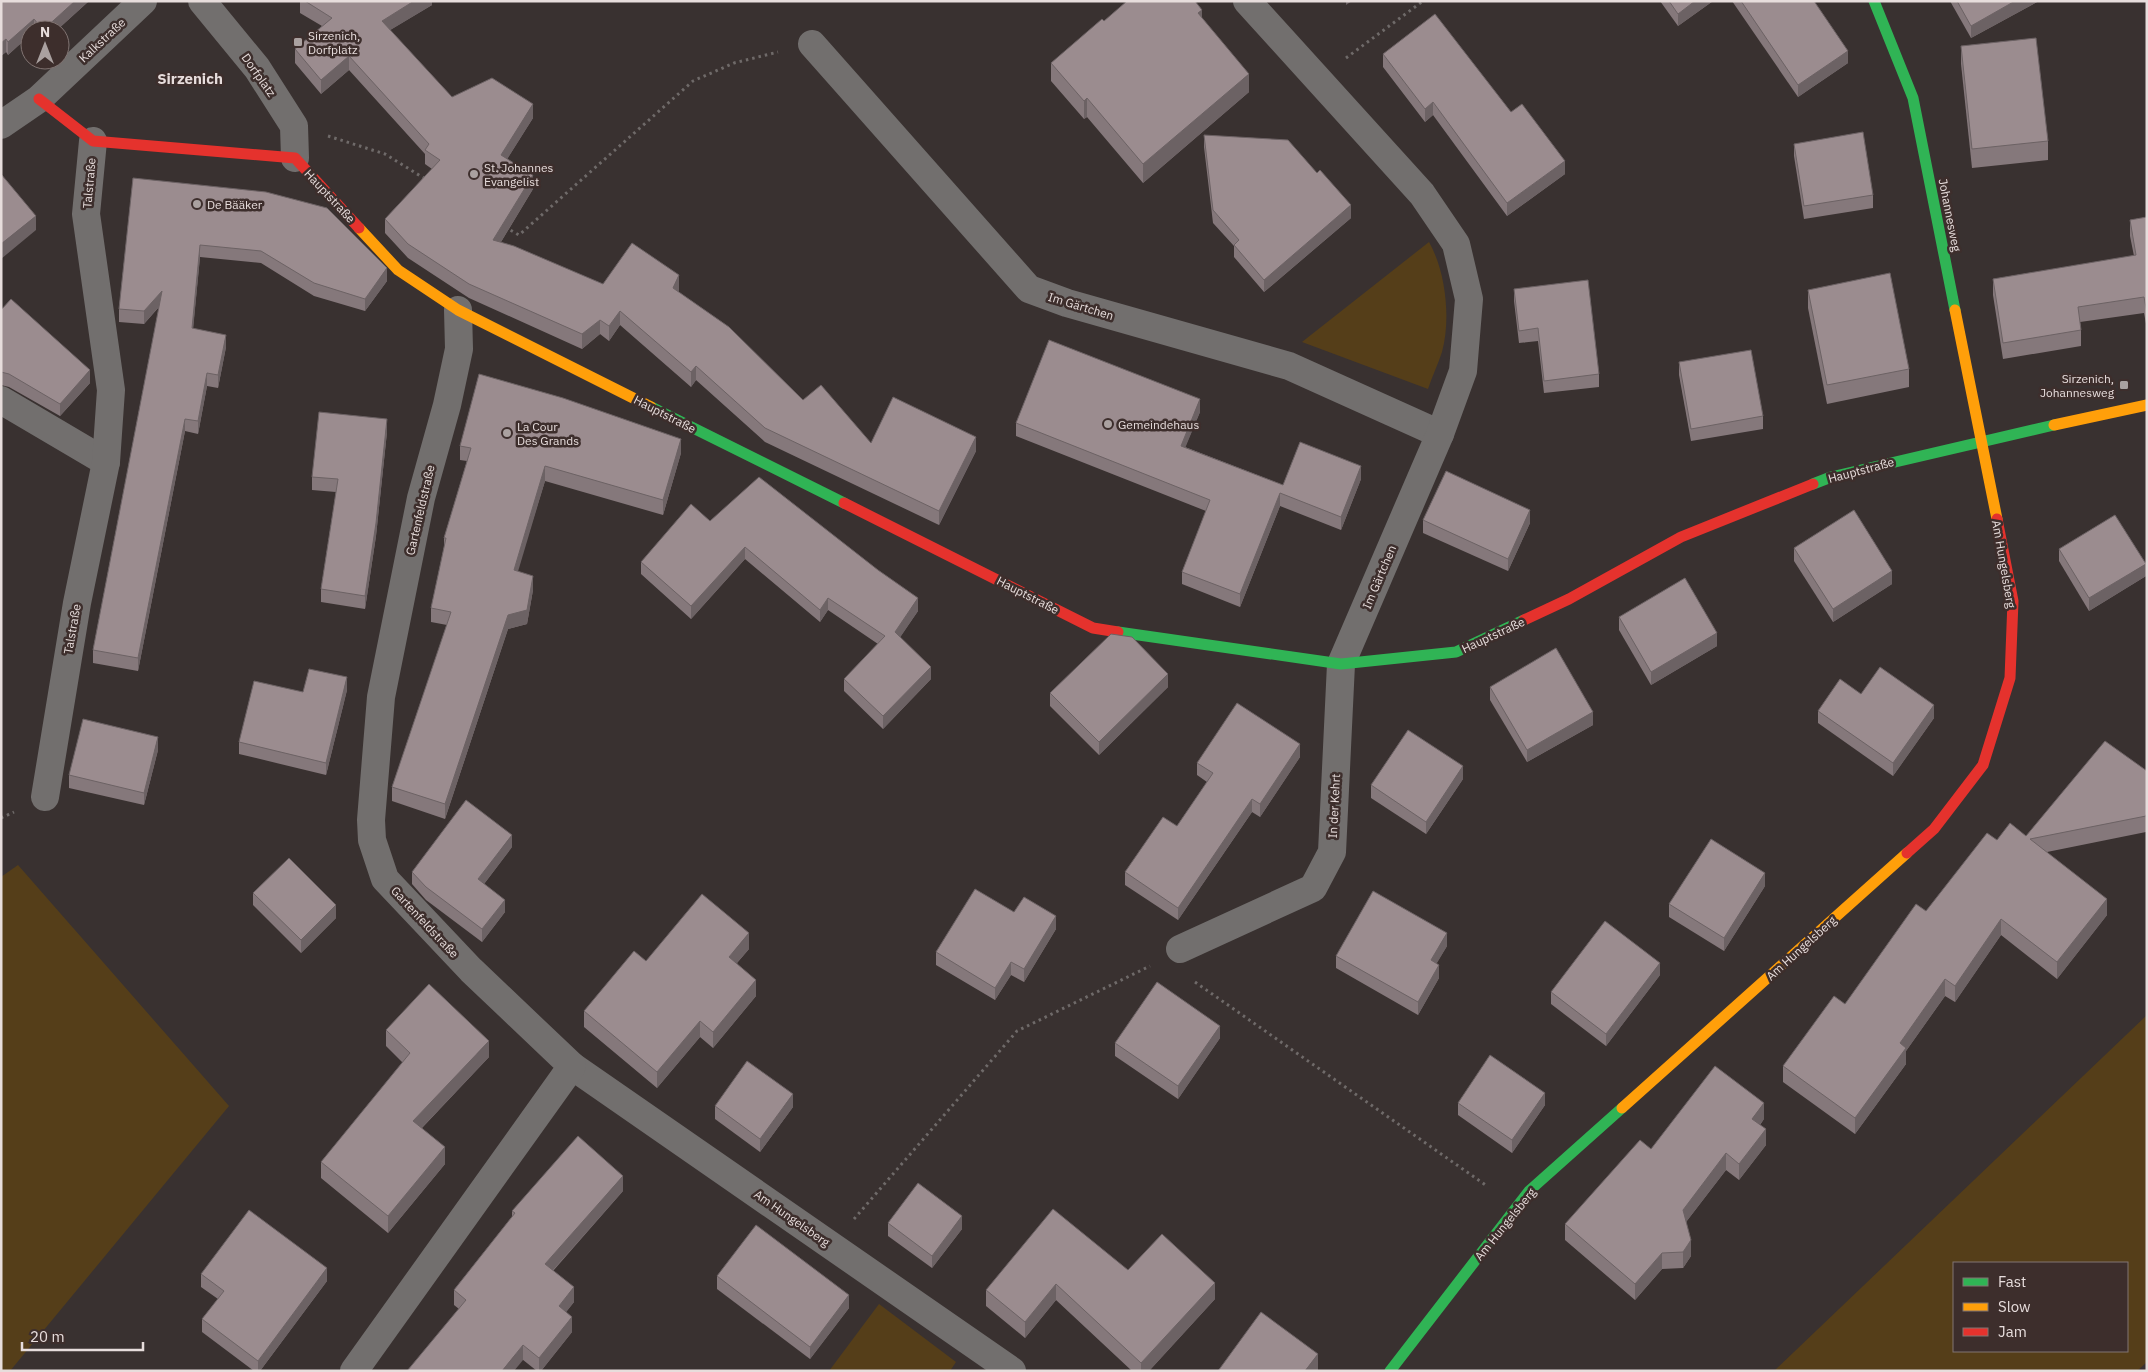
<svg xmlns="http://www.w3.org/2000/svg" width="2148" height="1372" viewBox="0 0 2148 1372" font-family="'IBM Plex Sans',sans-serif">
<rect width="100%" height="100%" fill="#393130"/>
<g fill="#553e19" fill-rule="evenodd">
<path d="M1429 242C1446 272 1451 319 1442 352 1438 364 1432 377 1428 389L1302 342Z"/>
<polygon points="18,865 229,1106 10,1371 1,1371 1,877"/>
<path d="M2147 1015V1362L2137 1371H1774ZM1954 1263H2127V1351H1954Z"/>
<polygon points="879,1304 956,1362 950,1371 829,1371"/>
</g>
<g fill="none" stroke-linecap="round" stroke-linejoin="round">
<g stroke="#6f6a69" stroke-width="3" stroke-dasharray="2.5 4" stroke-linecap="butt">
<polyline points="1346,58 1423,1"/>
<polyline points="328,136 385,154 427,180"/>
<polyline points="505,227 519,235 693,81 734,63 778,52"/>
<polyline points="1,818 14,812"/>
<polyline points="1195,982 1487,1186"/>
<polyline points="854,1219 1017,1031 1150,966"/>
</g>
<g stroke="#726f6e" stroke-width="28">
<polyline points="202,1 257,68 294,126 295,158"/>
<polyline points="812,44 1029,289 1067,303 1289,366 1440,434"/>
<polyline points="1,125 39,99 143,1"/>
<polyline points="1,400 106,462"/>
<polyline points="45,797 77,603 106,462 111,390 86,214 93,141"/>
<polyline points="1180,949 1313,888 1332,852 1341,664 1440,434 1463,371 1469,299 1456,244 1422,194 1247,1"/>
<polyline points="572,1066 1012,1371"/>
<polyline points="354,1371 572,1066 471,970 385,879 372,840 371,820 381,697 421,498 447,405 459,349 458,310"/>
</g>
<g stroke="#30b455" stroke-width="11">
<polyline points="1874,1 1913,98 1955,310"/>
<polyline points="651,407 844,503"/>
<polyline points="1813,484 1831,477 2054,425"/>
<polyline points="1118,632 1341,664 1456,652 1524,620"/>
<polyline points="1390,1371 1529,1191 1622,1108"/>
</g>
<g stroke="#ff9f0a" stroke-width="11">
<polyline points="359,228 398,270 458,310 651,407"/>
<polyline points="1955,310 1997,519"/>
<polyline points="2054,425 2147,405"/>
<polyline points="1622,1108 1907,853"/>
</g>
<g stroke="#e5322d" stroke-width="11">
<polyline points="39,99 93,141 295,158 359,228"/>
<polyline points="844,503 1093,628 1118,632"/>
<polyline points="1524,620 1569,599 1681,537 1813,484"/>
<polyline points="1907,853 1934,829 1983,765 2010,678 2013,601 1997,519"/>
</g>
</g>
<g fill="#85787b">
<polygon points="1,1 89,1 57,30 30,30 30,35 8,55 6,52 1,56"/>
<polygon points="300,1 432,1 432,5 390,30 452,97 533,118 507,159 533,189 501,242 603,284 679,290 678,291 803,400 871,443 976,451 939,525 765,442 696,380 691,387 620,325 609,341 600,334 582,349 469,298 408,258 385,233 385,219 432,169 425,164 425,154 349,70 321,94 295,63 295,49 322,26 300,13"/>
<polygon points="1660,1 1713,1 1678,26"/>
<polygon points="1732,1 1814,1 1848,63 1798,97"/>
<polygon points="1950,1 2037,1 2037,2 1971,38"/>
<polygon points="1202,18 1249,92 1143,183 1087,117 1084,119 1051,81 1051,63 1104,21"/>
<polygon points="1961,46 2048,141 2048,160 1972,168 1961,64"/>
<polygon points="1383,54 1511,112 1565,174 1507,216 1433,115 1425,122 1383,67"/>
<polygon points="1204,135 1351,218 1264,292 1234,257 1234,246 1213,223 1204,147"/>
<polygon points="1794,144 1873,195 1873,208 1804,219 1794,156"/>
<polygon points="133,178 387,281 365,311 314,296 261,263 200,257 193,328 226,347 218,388 207,386 198,434 185,431 138,671 93,663 93,650 159,307 144,324 119,322 119,309"/>
<polygon points="2147,217 2147,329 2144,313 2080,322 2081,330 2081,346 2003,359 1993,295 1993,279 2134,256 2130,236 2130,220"/>
<polygon points="1514,289 1599,374 1599,387 1544,393 1538,341 1519,343 1514,301"/>
<polygon points="1808,290 1909,369 1909,387 1827,404 1808,308"/>
<polygon points="1,310 90,383 60,416 9,387 1,385"/>
<polygon points="1679,362 1763,416 1763,429 1691,441 1679,375"/>
<polygon points="1200,412 1185,447 1283,485 1361,479 1341,530 1280,506 1240,607 1182,584 1182,572 1206,511 1016,436 1016,423"/>
<polygon points="387,432 376,536 365,609 321,602 321,589 336,492 312,490 312,477"/>
<polygon points="460,446 681,453 663,515 545,481 517,571 533,590 527,624 508,629 445,819 392,801 392,787 447,625 431,622 431,608 444,547 444,538 467,461 460,460"/>
<polygon points="1423,520 1530,523 1508,571 1423,533"/>
<polygon points="710,521 918,611 900,637 931,679 883,729 844,691 844,679 878,644 828,610 820,622 745,559 691,619 641,574 641,562"/>
<polygon points="1794,548 1892,584 1833,622 1794,561"/>
<polygon points="2059,549 2146,576 2089,611 2059,561"/>
<polygon points="1619,617 1717,646 1651,685 1619,630"/>
<polygon points="1168,687 1099,755 1050,706 1050,693"/>
<polygon points="1490,687 1593,725 1527,762 1490,700"/>
<polygon points="347,690 326,775 239,754 239,742 303,692"/>
<polygon points="1861,694 1934,718 1893,776 1818,723 1818,711"/>
<polygon points="158,750 144,805 69,788 69,775"/>
<polygon points="1300,757 1260,817 1252,812 1178,920 1125,885 1125,872 1177,826 1207,782 1197,775 1197,763"/>
<polygon points="2147,771 2146,832 2047,852 2107,915 2057,979 2001,935 1955,1002 1945,996 1906,1051 1906,1064 1855,1134 1783,1082 1783,1066 1845,1004 1926,911 1997,840 2026,836"/>
<polygon points="1463,779 1426,834 1371,798 1371,785"/>
<polygon points="512,847 484,884 505,912 482,942 426,900 412,884 412,872"/>
<polygon points="1765,886 1724,951 1669,917 1669,904"/>
<polygon points="253,893 336,918 301,953 253,905"/>
<polygon points="1014,912 1056,929 1024,982 1011,975 995,1000 936,965 936,952"/>
<polygon points="1447,946 1436,964 1439,978 1418,1015 1336,968 1336,956"/>
<polygon points="749,949 737,963 756,996 713,1048 700,1037 657,1088 584,1027 584,1011 646,961"/>
<polygon points="1660,975 1606,1046 1551,1004 1551,992"/>
<polygon points="386,1030 489,1057 422,1128 445,1164 388,1233 321,1178 321,1162 403,1063 386,1046"/>
<polygon points="1220,1038 1178,1099 1115,1056 1115,1043"/>
<polygon points="1458,1103 1545,1105 1512,1153 1458,1115"/>
<polygon points="715,1106 793,1107 760,1152 715,1119"/>
<polygon points="1764,1119 1760,1125 1766,1145 1739,1180 1726,1170 1686,1222 1691,1256 1683,1268 1662,1269 1635,1300 1565,1240 1565,1224 1651,1149"/>
<polygon points="623,1191 553,1271 574,1302 566,1312 572,1332 541,1371 537,1371 454,1305 454,1290 512,1217 512,1211"/>
<polygon points="888,1223 962,1229 932,1268 888,1236"/>
<polygon points="1128,1270 1215,1299 1149,1371 1132,1371 1056,1300 1025,1338 986,1306 986,1290"/>
<polygon points="201,1274 327,1281 260,1371 254,1371 202,1332 202,1319 218,1299 201,1287"/>
<polygon points="717,1276 849,1308 810,1359 717,1289"/>
</g>
<g fill="#6c6264">
<polygon points="75,1 89,1 57,30 43,30"/>
<polygon points="414,1 432,1 432,5 382,35 382,21"/>
<polygon points="1346,1 1352,1 1346,5"/>
<polygon points="1695,1 1713,1 1678,26 1678,14"/>
<polygon points="2015,1 2037,2 1971,38 1971,26"/>
<polygon points="1202,10 1202,28 1198,13"/>
<polygon points="34,19 34,30 30,30 30,35 8,55 8,42"/>
<polygon points="6,39 6,52 1,56 1,43"/>
<polygon points="1848,51 1848,63 1798,97 1798,85"/>
<polygon points="349,56 349,70 321,94 321,80"/>
<polygon points="1249,74 1249,92 1143,183 1143,164"/>
<polygon points="1087,98 1087,117 1084,119 1084,101"/>
<polygon points="1433,102 1433,115 1425,122 1425,109"/>
<polygon points="533,104 533,118 501,169 501,155"/>
<polygon points="1565,161 1565,174 1507,216 1507,203"/>
<polygon points="533,175 533,189 493,255 493,240"/>
<polygon points="1351,205 1351,218 1264,292 1264,280"/>
<polygon points="36,216 36,230 1,259 1,244"/>
<polygon points="200,245 200,257 192,341 192,328"/>
<polygon points="387,268 387,281 365,311 365,299"/>
<polygon points="679,275 679,290 673,302 673,288"/>
<polygon points="162,291 162,303 144,324 144,311"/>
<polygon points="620,311 620,325 609,341 609,326"/>
<polygon points="600,320 600,334 582,349 582,334"/>
<polygon points="226,335 226,347 218,388 218,375"/>
<polygon points="696,366 696,380 691,387 691,372"/>
<polygon points="90,370 90,383 60,416 60,404"/>
<polygon points="207,373 207,386 198,434 198,421"/>
<polygon points="1200,399 1200,412 1181,458 1181,446"/>
<polygon points="185,419 185,431 138,671 138,658"/>
<polygon points="387,419 387,432 376,536 365,609 365,596"/>
<polygon points="976,437 976,451 939,525 939,511"/>
<polygon points="681,439 681,453 663,515 663,500"/>
<polygon points="545,466 545,481 514,585 514,570"/>
<polygon points="1361,466 1361,479 1341,530 1341,517"/>
<polygon points="1280,493 1280,506 1240,607 1240,594"/>
<polygon points="1530,510 1530,523 1508,571 1508,559"/>
<polygon points="745,547 745,559 691,619 691,606"/>
<polygon points="2146,564 2146,576 2089,611 2089,598"/>
<polygon points="1892,571 1892,584 1833,622 1833,609"/>
<polygon points="533,576 533,590 527,624 508,629 445,819 445,804 508,615"/>
<polygon points="828,598 828,610 820,622 820,610"/>
<polygon points="918,598 918,611 895,645 895,632"/>
<polygon points="1717,633 1717,646 1651,685 1651,672"/>
<polygon points="931,667 931,679 883,729 883,716"/>
<polygon points="1168,674 1168,687 1099,755 1099,742"/>
<polygon points="347,677 347,690 326,775 326,763"/>
<polygon points="1934,705 1934,718 1893,776 1893,763"/>
<polygon points="1593,712 1593,725 1527,762 1527,750"/>
<polygon points="158,737 158,750 144,805 144,793"/>
<polygon points="1300,744 1300,757 1260,817 1260,804"/>
<polygon points="1463,766 1463,779 1426,834 1426,822"/>
<polygon points="1252,799 1252,812 1178,920 1178,908"/>
<polygon points="2147,812 2147,828 2146,832 2146,816"/>
<polygon points="512,835 512,847 478,892 478,879"/>
<polygon points="1765,873 1765,886 1724,951 1724,938"/>
<polygon points="2107,899 2107,915 2057,979 2057,962"/>
<polygon points="505,900 505,912 482,942 482,929"/>
<polygon points="336,905 336,918 301,953 301,940"/>
<polygon points="1056,916 1056,929 1024,982 1024,969"/>
<polygon points="2001,919 2001,935 1955,1002 1955,986"/>
<polygon points="749,933 749,949 729,972 729,957"/>
<polygon points="1447,933 1447,946 1431,973 1431,960"/>
<polygon points="1011,962 1011,975 995,1000 995,988"/>
<polygon points="1660,963 1660,975 1606,1046 1606,1034"/>
<polygon points="1439,965 1439,978 1418,1015 1418,1002"/>
<polygon points="1945,979 1945,996 1906,1051 1906,1064 1855,1134 1855,1118 1900,1043"/>
<polygon points="756,980 756,996 713,1048 713,1032"/>
<polygon points="700,1021 700,1037 657,1088 657,1072"/>
<polygon points="1220,1026 1220,1038 1178,1099 1178,1086"/>
<polygon points="489,1041 489,1057 413,1137 413,1121"/>
<polygon points="1545,1093 1545,1105 1512,1153 1512,1140"/>
<polygon points="793,1094 793,1107 760,1152 760,1139"/>
<polygon points="1764,1103 1764,1119 1752,1135 1752,1119"/>
<polygon points="1766,1129 1766,1145 1739,1180 1739,1164"/>
<polygon points="445,1147 445,1164 388,1233 388,1216"/>
<polygon points="1726,1153 1726,1170 1683,1226 1683,1210"/>
<polygon points="623,1176 623,1191 545,1279 545,1264"/>
<polygon points="962,1216 962,1229 932,1268 932,1256"/>
<polygon points="1691,1240 1691,1256 1683,1268 1683,1252"/>
<polygon points="1662,1253 1662,1269 1635,1300 1635,1284"/>
<polygon points="327,1268 327,1281 260,1371 258,1371 258,1361"/>
<polygon points="1215,1283 1215,1299 1149,1371 1141,1371 1141,1363"/>
<polygon points="1056,1284 1056,1300 1025,1338 1025,1322"/>
<polygon points="574,1287 574,1302 559,1321 559,1306"/>
<polygon points="849,1295 849,1308 810,1359 810,1347"/>
<polygon points="572,1317 572,1332 541,1371 539,1371 539,1358"/>
<polygon points="523,1345 523,1360 514,1371 502,1371"/>
<polygon points="1318,1354 1318,1371 1305,1371"/>
</g>
<g fill="#9b8c8f" stroke="#6c6264">
<polygon points="1,1 75,1 43,30 34,19 8,42 6,39 1,43"/>
<polygon points="305,1 414,1 382,21 452,97 492,78 533,104 501,155 533,175 493,240 514,246 603,284 632,243 679,275 673,288 729,327 803,400 821,385 871,443 893,397 976,437 939,511 765,428 696,366 691,372 620,311 609,326 600,320 582,334 469,284 408,244 385,219 440,160 425,150 429,144 349,56 321,80 295,49 332,18"/>
<polygon points="1127,1 1195,1 1202,10 1198,13 1249,74 1143,164 1087,98 1084,101 1051,63 1102,19 1104,21"/>
<polygon points="1669,1 1695,1 1678,14"/>
<polygon points="1741,1 1814,1 1848,51 1798,85"/>
<polygon points="1957,1 2015,1 1971,26"/>
<polygon points="1435,14 1511,112 1522,104 1565,161 1507,203 1433,102 1425,109 1383,54"/>
<polygon points="2036,38 2048,141 1972,149 1961,46"/>
<polygon points="1863,132 1873,195 1804,206 1794,144"/>
<polygon points="1204,135 1288,140 1317,173 1320,170 1351,205 1264,280 1234,245 1239,240 1213,210"/>
<polygon points="1,174 36,216 1,244"/>
<polygon points="133,178 266,192 327,208 387,268 365,299 314,283 261,251 200,245 192,328 226,335 218,375 207,373 198,421 185,419 138,658 93,650 162,291 144,311 119,309"/>
<polygon points="2147,217 2147,313 2144,297 2078,307 2081,330 2003,343 1993,279 2136,255 2130,220"/>
<polygon points="1890,273 1909,369 1827,385 1808,290"/>
<polygon points="1588,280 1599,374 1544,381 1538,328 1519,331 1514,289"/>
<polygon points="11,299 90,370 60,404 9,374 1,372 1,310"/>
<polygon points="1049,340 1200,399 1181,446 1283,485 1300,442 1361,466 1341,517 1280,493 1240,594 1182,572 1210,500 1016,423"/>
<polygon points="1751,350 1763,416 1691,429 1679,362"/>
<polygon points="479,374 563,398 681,439 663,500 545,466 514,570 533,576 527,610 508,615 445,804 392,787 451,612 431,608 446,538 444,538 471,448 460,446"/>
<polygon points="319,412 387,419 376,523 365,596 321,589 338,479 312,477"/>
<polygon points="1446,471 1530,510 1508,559 1423,520"/>
<polygon points="759,477 878,570 918,598 895,632 931,667 883,716 844,679 885,636 828,598 820,610 745,547 691,606 641,562 691,504 710,521"/>
<polygon points="1854,510 1892,571 1833,609 1794,548"/>
<polygon points="2115,515 2146,564 2089,598 2059,549"/>
<polygon points="1685,578 1717,633 1651,672 1619,617"/>
<polygon points="1111,634 1132,637 1168,674 1099,742 1050,693"/>
<polygon points="1556,648 1593,712 1527,750 1490,687"/>
<polygon points="1880,667 1934,705 1893,763 1818,711 1840,679 1861,694"/>
<polygon points="309,669 347,677 326,763 239,742 254,681 303,692"/>
<polygon points="1237,703 1300,744 1260,804 1252,799 1178,908 1125,872 1163,817 1177,826 1213,773 1197,763"/>
<polygon points="83,719 158,737 144,793 69,775"/>
<polygon points="1408,730 1463,766 1426,822 1371,785"/>
<polygon points="2105,741 2147,771 2147,812 2146,816 2030,839 2107,899 2057,962 2001,919 1955,986 1945,979 1900,1043 1906,1048 1855,1118 1783,1066 1834,996 1845,1004 1916,904 1926,911 1987,833 1997,840 2010,823 2026,836"/>
<polygon points="466,800 512,835 478,879 505,900 482,929 426,887 412,872"/>
<polygon points="1711,839 1765,873 1724,938 1669,904"/>
<polygon points="289,858 336,905 301,940 253,893"/>
<polygon points="975,889 1014,912 1024,897 1056,916 1024,969 1011,962 995,988 936,952"/>
<polygon points="1373,891 1447,933 1431,960 1439,965 1418,1002 1336,956"/>
<polygon points="702,894 749,933 729,957 756,980 713,1032 700,1021 657,1072 584,1011 634,951 646,961"/>
<polygon points="1605,921 1660,963 1606,1034 1551,992"/>
<polygon points="1157,982 1220,1026 1178,1086 1115,1043"/>
<polygon points="429,984 489,1041 413,1121 445,1147 388,1216 321,1162 410,1053 386,1030"/>
<polygon points="1490,1055 1545,1093 1512,1140 1458,1103"/>
<polygon points="747,1061 793,1094 760,1139 715,1106"/>
<polygon points="1715,1066 1764,1103 1752,1119 1766,1129 1739,1164 1726,1153 1683,1210 1691,1240 1683,1252 1662,1253 1635,1284 1565,1224 1640,1140 1651,1149"/>
<polygon points="578,1136 623,1176 545,1264 574,1287 559,1306 572,1317 539,1358 523,1345 502,1371 407,1371 466,1300 454,1290 515,1213 512,1211"/>
<polygon points="918,1183 962,1216 932,1256 888,1223"/>
<polygon points="1053,1209 1128,1270 1162,1234 1215,1283 1141,1363 1056,1284 1025,1322 986,1290"/>
<polygon points="249,1210 327,1268 258,1361 202,1319 224,1291 201,1274"/>
<polygon points="756,1225 849,1295 810,1347 717,1276"/>
<polygon points="1261,1312 1318,1354 1305,1371 1218,1371"/>
</g>
<g fill="#aaa1a0" stroke="#3d2e2c" stroke-width="2">
<rect x="293" y="37" width="10" height="10" rx="2.5"/>
<circle cx="474" cy="174" r="5"/>
<circle cx="197" cy="204" r="5"/>
<rect x="2119" y="380" width="10" height="10" rx="2.5"/>
<circle cx="1108" cy="424" r="5"/>
<circle cx="507" cy="433" r="5"/>
</g>
<g text-anchor="middle" dominant-baseline="central" stroke-width="5" stroke-linejoin="round" paint-order="stroke">
<g font-size="12" fill="#e7dddc" stroke="#3d2e2c" text-anchor="start">
<text x="308" y="35">Sirzenich,<tspan x="308" dy="14">Dorfplatz</tspan></text>
<text x="484" y="167">St. Johannes<tspan x="484" dy="14">Evangelist</tspan></text>
<text x="207" y="204">De Bääker</text>
<text x="2114" y="378" text-anchor="end">Sirzenich,<tspan x="2114" dy="14">Johannesweg</tspan></text>
<text x="1118" y="424">Gemeindehaus</text>
<text x="517" y="426">La Cour<tspan x="517" dy="14">Des Grands</tspan></text>
</g>
<g font-size="12" fill="#e7dddc" stroke="#3d2e2c">
<text transform="translate(102 40) rotate(-43)">Kalkstraße</text>
<text transform="translate(259 75) rotate(55)">Dorfplatz</text>
<text transform="translate(89 183) rotate(-85)">Talstraße</text>
<text transform="translate(330 196) rotate(47)">Hauptstraße</text>
<text transform="translate(1950 215) rotate(79)">Johannesweg</text>
<text transform="translate(1081 306) rotate(17)">Im Gärtchen</text>
<text transform="translate(665 414) rotate(27)">Hauptstraße</text>
<text transform="translate(1861 470) rotate(-15)">Hauptstraße</text>
<text transform="translate(420 510) rotate(-77)">Gartenfeldstraße</text>
<text transform="translate(2004 564) rotate(80)">Am Hungelsberg</text>
<text transform="translate(1379 577) rotate(-67)">Im Gärtchen</text>
<text transform="translate(1028 595) rotate(27)">Hauptstraße</text>
<text transform="translate(72 629) rotate(-80)">Talstraße</text>
<text transform="translate(1493 635) rotate(-25)">Hauptstraße</text>
<text transform="translate(1334 806) rotate(-87)">In der Kehrt</text>
<text transform="translate(425 922) rotate(47)">Gartenfeldstraße</text>
<text transform="translate(1801 948) rotate(-42)">Am Hungelsberg</text>
<text transform="translate(792 1218) rotate(35)">Am Hungelsberg</text>
<text transform="translate(1505 1224) rotate(-51)">Am Hungelsberg</text>
</g>
<g font-size="15" font-weight="bold" fill="#e7dddc" stroke="#3d2e2c">
<text x="190" y="78">Sirzenich</text>
</g>
</g>
<rect width="2148" height="1372" fill="none" stroke="#e7dddc" stroke-width="5"/>
<rect x="1953" y="1262" width="175" height="90" fill="#3d2e2c" stroke="#817472"/>
<rect x="1963" y="1278" width="25" height="8" fill="#30b455" stroke="#817472"/>
<text x="1998" y="1287" font-size="15" fill="#e7dddc">Fast</text>
<rect x="1963" y="1303" width="25" height="8" fill="#ff9f0a" stroke="#817472"/>
<text x="1998" y="1312" font-size="15" fill="#e7dddc">Slow</text>
<rect x="1963" y="1328" width="25" height="8" fill="#e5322d" stroke="#817472"/>
<text x="1998" y="1337" font-size="15" fill="#e7dddc">Jam</text>
<g transform="translate(45 45)"><circle r="24" fill="#3d2e2c" stroke="#817472"/>
<path d="M0-4L9 19L0 12L-9 19Z" fill="#aaa1a0"/>
<text y="-8" font-size="14" font-weight="bold" text-anchor="middle" fill="#e7dddc">N</text>
</g>
<path d="M22 1342v8h121v-8" fill="none" stroke="#e7dddc" stroke-width="2.5"/>
<text x="30" y="1342" font-size="15" fill="#e7dddc" stroke="#3d2e2c" stroke-width="4" paint-order="stroke">20 m</text>
</svg>
